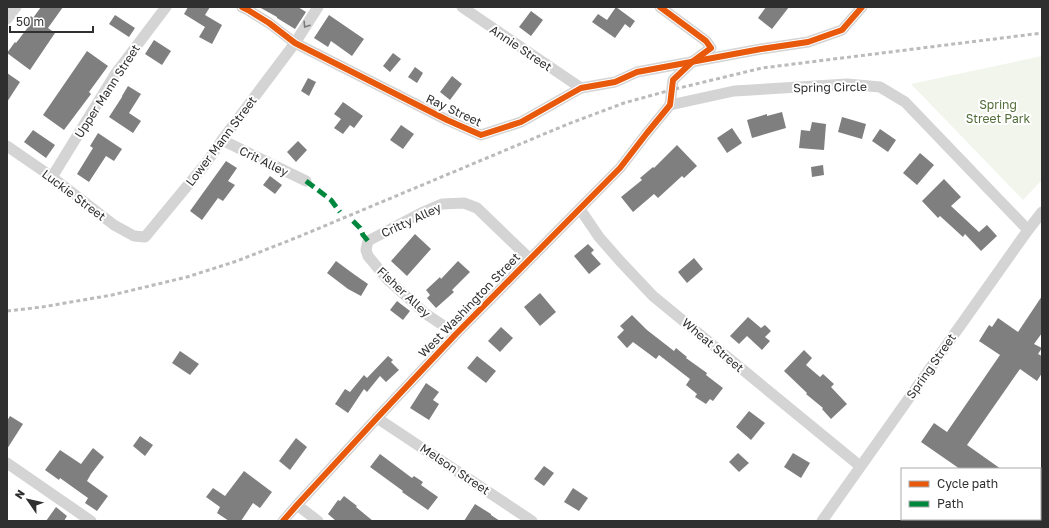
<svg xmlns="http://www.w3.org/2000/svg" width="1049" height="528" viewBox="0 0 1049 528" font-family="'Golos Text',sans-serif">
<rect width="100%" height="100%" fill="#fff"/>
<polygon fill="#f1f5ec" points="1042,56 1042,180 1023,200 911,84"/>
<g fill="#7f7f7f">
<polygon points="41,7 63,7 48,28 55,33 30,70 7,53 15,42 16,43 29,26 25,24 31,16 33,18"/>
<polygon points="188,7 210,7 205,15 222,25 212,44 199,37 205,27 184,14"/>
<polygon points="259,7 298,7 306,12 295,29 277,18 277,17"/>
<polygon points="616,7 635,21 630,28 625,24 615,38 592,22 598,14 607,20"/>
<polygon points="766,7 789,7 772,29 758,18"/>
<polygon points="531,11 543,20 531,36 519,27"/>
<polygon points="115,15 135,28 129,37 109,24"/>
<polygon points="329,15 364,39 352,56 331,41 328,47 314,38"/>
<polygon points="154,40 171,51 162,65 145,54"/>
<polygon points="87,51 108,66 89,92 91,94 64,130 43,115"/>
<polygon points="393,53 401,59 390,72 383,66"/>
<polygon points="415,67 423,73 417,83 408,77"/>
<polygon points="7,73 20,82 7,102"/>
<polygon points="452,76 462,84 450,100 440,92"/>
<polygon points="308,78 316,82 309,96 301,91"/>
<polygon points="128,86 141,94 129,113 141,121 133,133 109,117 122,97 122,96"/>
<polygon points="343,102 363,116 354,128 350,125 343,134 334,128 341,119 334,114"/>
<polygon points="782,112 786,128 752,138 747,120 767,114 767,116"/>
<polygon points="842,117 866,124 862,139 838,132"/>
<polygon points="812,122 826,124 824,150 799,148 801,130 810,131"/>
<polygon points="401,125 414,134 403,149 390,140"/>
<polygon points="732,128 742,143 727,153 717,138"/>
<polygon points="880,129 896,140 888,152 872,141"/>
<polygon points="33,130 55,145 46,158 24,142"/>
<polygon points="98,133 122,149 114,161 106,156 89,182 77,174 93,148 90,146"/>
<polygon points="298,141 307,150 296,162 287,152"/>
<polygon points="677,145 697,166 684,178 682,176 658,198 654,194 633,212 621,197 642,180 640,178 653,167 654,168"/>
<polygon points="920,153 934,165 917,185 903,173"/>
<polygon points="226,161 237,168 228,181 235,185 223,201 218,198 202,220 190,211"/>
<polygon points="823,165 824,175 812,177 811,167"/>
<polygon points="270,176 282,185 275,194 263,185"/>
<polygon points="944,179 961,197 951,206 979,232 987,225 997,236 981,251 965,234 963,237 940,216 938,218 922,201"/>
<polygon points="415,234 431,249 407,276 391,261"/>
<polygon points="588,244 594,250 591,253 601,264 589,274 574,256"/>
<polygon points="694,258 703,269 687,283 678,272"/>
<polygon points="336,261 355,275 368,284 361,296 348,289 327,273"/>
<polygon points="458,261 470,272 452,290 454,292 436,308 427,298 430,295 426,290 440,277 441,279"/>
<polygon points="540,293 556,312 540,326 524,307"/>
<polygon points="1042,296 1042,333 1034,344 1042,348 1038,354 1042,356 1042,373 1037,381 1020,369 967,445 1001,469 960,469 921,442 934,423 947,432 1000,355 979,341 989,325 992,327 998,318 1018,332"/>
<polygon points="397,301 410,311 403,320 390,310"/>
<polygon points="632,315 647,330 674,351 676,348 687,357 686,358 707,373 706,375 723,388 713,401 710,399 706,404 695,397 697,394 686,385 690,379 659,355 656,359 633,342 627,348 617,337 624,330 620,326"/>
<polygon points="748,317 761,328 765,325 771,331 765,337 770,341 762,350 747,336 739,344 730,336"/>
<polygon points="501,327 513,338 500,352 488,341"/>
<polygon points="804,350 812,358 806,365 820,377 823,374 834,384 831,387 847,404 831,419 822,409 823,408 806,394 807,393 784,371"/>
<polygon points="180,351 199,364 190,375 172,363"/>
<polygon points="388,356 393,360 391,362 399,370 386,382 380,376 367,392 364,389 348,413 335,404 345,389 350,392 364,375 367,378"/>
<polygon points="477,356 496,371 486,383 467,368"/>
<polygon points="426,383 439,392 433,400 439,404 429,420 410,408"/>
<polygon points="749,411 765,423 751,440 736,427"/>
<polygon points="10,416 23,424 7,449 7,421"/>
<polygon points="140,436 153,445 145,456 133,446"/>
<polygon points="296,438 307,447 290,470 279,461"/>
<polygon points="93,448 104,457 91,474 87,481 108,496 97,511 85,503 88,498 60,478 59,480 45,470 60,450 81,464"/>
<polygon points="738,453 749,463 739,472 729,462"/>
<polygon points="793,453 810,463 801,478 784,467"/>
<polygon points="380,454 412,478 414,476 423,482 421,485 438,497 428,510 402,492 403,491 370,467"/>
<polygon points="544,466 554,473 544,486 534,479"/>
<polygon points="244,471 272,492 260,508 253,503 241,521 229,521 217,513 220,507 206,497 213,488 225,496"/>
<polygon points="573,488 588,498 579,511 564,502"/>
<polygon points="344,496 357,506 356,507 373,521 336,521 328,514 338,500 340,501"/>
<polygon points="475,504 491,514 491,515 500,521 464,521"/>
<polygon points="56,507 67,516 64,521 46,521"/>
</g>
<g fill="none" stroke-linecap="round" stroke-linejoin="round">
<g stroke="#d4d4d4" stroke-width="11">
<polyline points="242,7 248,10 269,23 295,43 447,120 481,135 521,122 581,88 615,82 637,72 761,49 808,42 842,30 862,7"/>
<polyline points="462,7 581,88"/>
<polyline points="660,7 706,41 711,48 692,62 673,80 670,105"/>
<polyline points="7,19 16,7"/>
<polyline points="670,105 734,91 847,84 880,87 905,102 1028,230"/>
<polyline points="222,140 306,181"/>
<polyline points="7,146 52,177 114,225 134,236 145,237 207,162 222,140 295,43 318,7"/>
<polyline points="52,177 116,73 166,7"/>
<polyline points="580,209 599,237 620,261 653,296 860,466"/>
<polyline points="456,334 426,314 387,279 368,256 366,250 368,241 421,213 442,204 464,203 477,208 530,259"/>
<polyline points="377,418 532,521"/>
<polyline points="7,463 91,521"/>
<polyline points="297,505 318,521"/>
<polyline points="283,521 297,505 377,418 456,334 620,168 647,133 670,105"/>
<polyline points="822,521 1028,230 1042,212"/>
</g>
<polyline stroke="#bbb" stroke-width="3" stroke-dasharray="4 3" stroke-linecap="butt" points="7,311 42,307 112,295 187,277 237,261 298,237 568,124 624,103 671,90 762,68 1042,33"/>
<g stroke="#00873e" stroke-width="5" stroke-dasharray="10 5" stroke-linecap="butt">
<polyline points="306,181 331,200 340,212"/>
<polyline points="353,221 360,228 363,235 368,241"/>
</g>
<g stroke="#fff" stroke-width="8">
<g id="cycleway">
<polyline points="242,7 248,10 269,23 295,43 447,120 481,135 521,122 581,88 615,82 637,72 761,49 808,42 842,30 862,7"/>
<polyline points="283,521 297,505 377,418 456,334 620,168 647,133 670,105 673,80 692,62 711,48 706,41 660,7"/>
</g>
</g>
<use href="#cycleway" stroke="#e8590c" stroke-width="6"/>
</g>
<defs><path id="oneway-chevron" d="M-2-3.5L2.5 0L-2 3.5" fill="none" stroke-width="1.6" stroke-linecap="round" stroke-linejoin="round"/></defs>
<use stroke="#797979" href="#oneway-chevron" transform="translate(306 25) rotate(123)"/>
<g text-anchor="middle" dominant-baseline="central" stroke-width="4" stroke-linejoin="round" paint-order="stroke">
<g font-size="12" fill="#2f2f2f" stroke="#fff">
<text transform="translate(521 48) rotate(34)">Annie Street</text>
<text transform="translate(830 87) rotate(-1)">Spring Circle</text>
<text transform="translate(107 91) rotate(-57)">Upper Mann Street</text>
<text transform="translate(454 110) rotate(25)">Ray Street</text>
<text transform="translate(221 141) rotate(-53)">Lower Mann Street</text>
<text transform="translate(264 161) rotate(26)">Crit Alley</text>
<text transform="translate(74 195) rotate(37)">Luckie Street</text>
<text transform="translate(411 220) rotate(-25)">Critty Alley</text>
<text transform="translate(404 292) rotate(43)">Fisher Alley</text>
<text transform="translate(469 305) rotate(-46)">West Washington Street</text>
<text transform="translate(713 345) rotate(40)">Wheat Street</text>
<text transform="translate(931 366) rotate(-55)">Spring Street</text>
<text transform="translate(455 469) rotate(34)">Melson Street</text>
</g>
<g font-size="12" fill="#526d39" stroke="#fff">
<text x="998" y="104">Spring<tspan x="998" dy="14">Street Park</tspan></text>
</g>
</g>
<rect width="1049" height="528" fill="none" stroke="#2f2f2f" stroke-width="16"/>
<rect x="901" y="468" width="140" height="52" fill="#ffffff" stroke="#acacac"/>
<rect x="909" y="481" width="20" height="6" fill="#e8590c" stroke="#acacac"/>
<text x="937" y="488" font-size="12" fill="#2f2f2f">Cycle path</text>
<rect x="909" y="501" width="20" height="6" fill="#00873e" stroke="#acacac"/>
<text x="937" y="508" font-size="12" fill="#2f2f2f">Path</text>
<g transform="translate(28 500) rotate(304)" stroke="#ffffff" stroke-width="3" paint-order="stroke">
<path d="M0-3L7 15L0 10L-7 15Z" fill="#2f2f2f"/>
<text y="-6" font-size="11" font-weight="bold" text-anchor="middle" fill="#2f2f2f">N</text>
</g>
<path d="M10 26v6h83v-6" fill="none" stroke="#2f2f2f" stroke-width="2"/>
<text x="16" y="26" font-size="12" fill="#2f2f2f" stroke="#ffffff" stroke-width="3" paint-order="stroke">50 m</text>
</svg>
